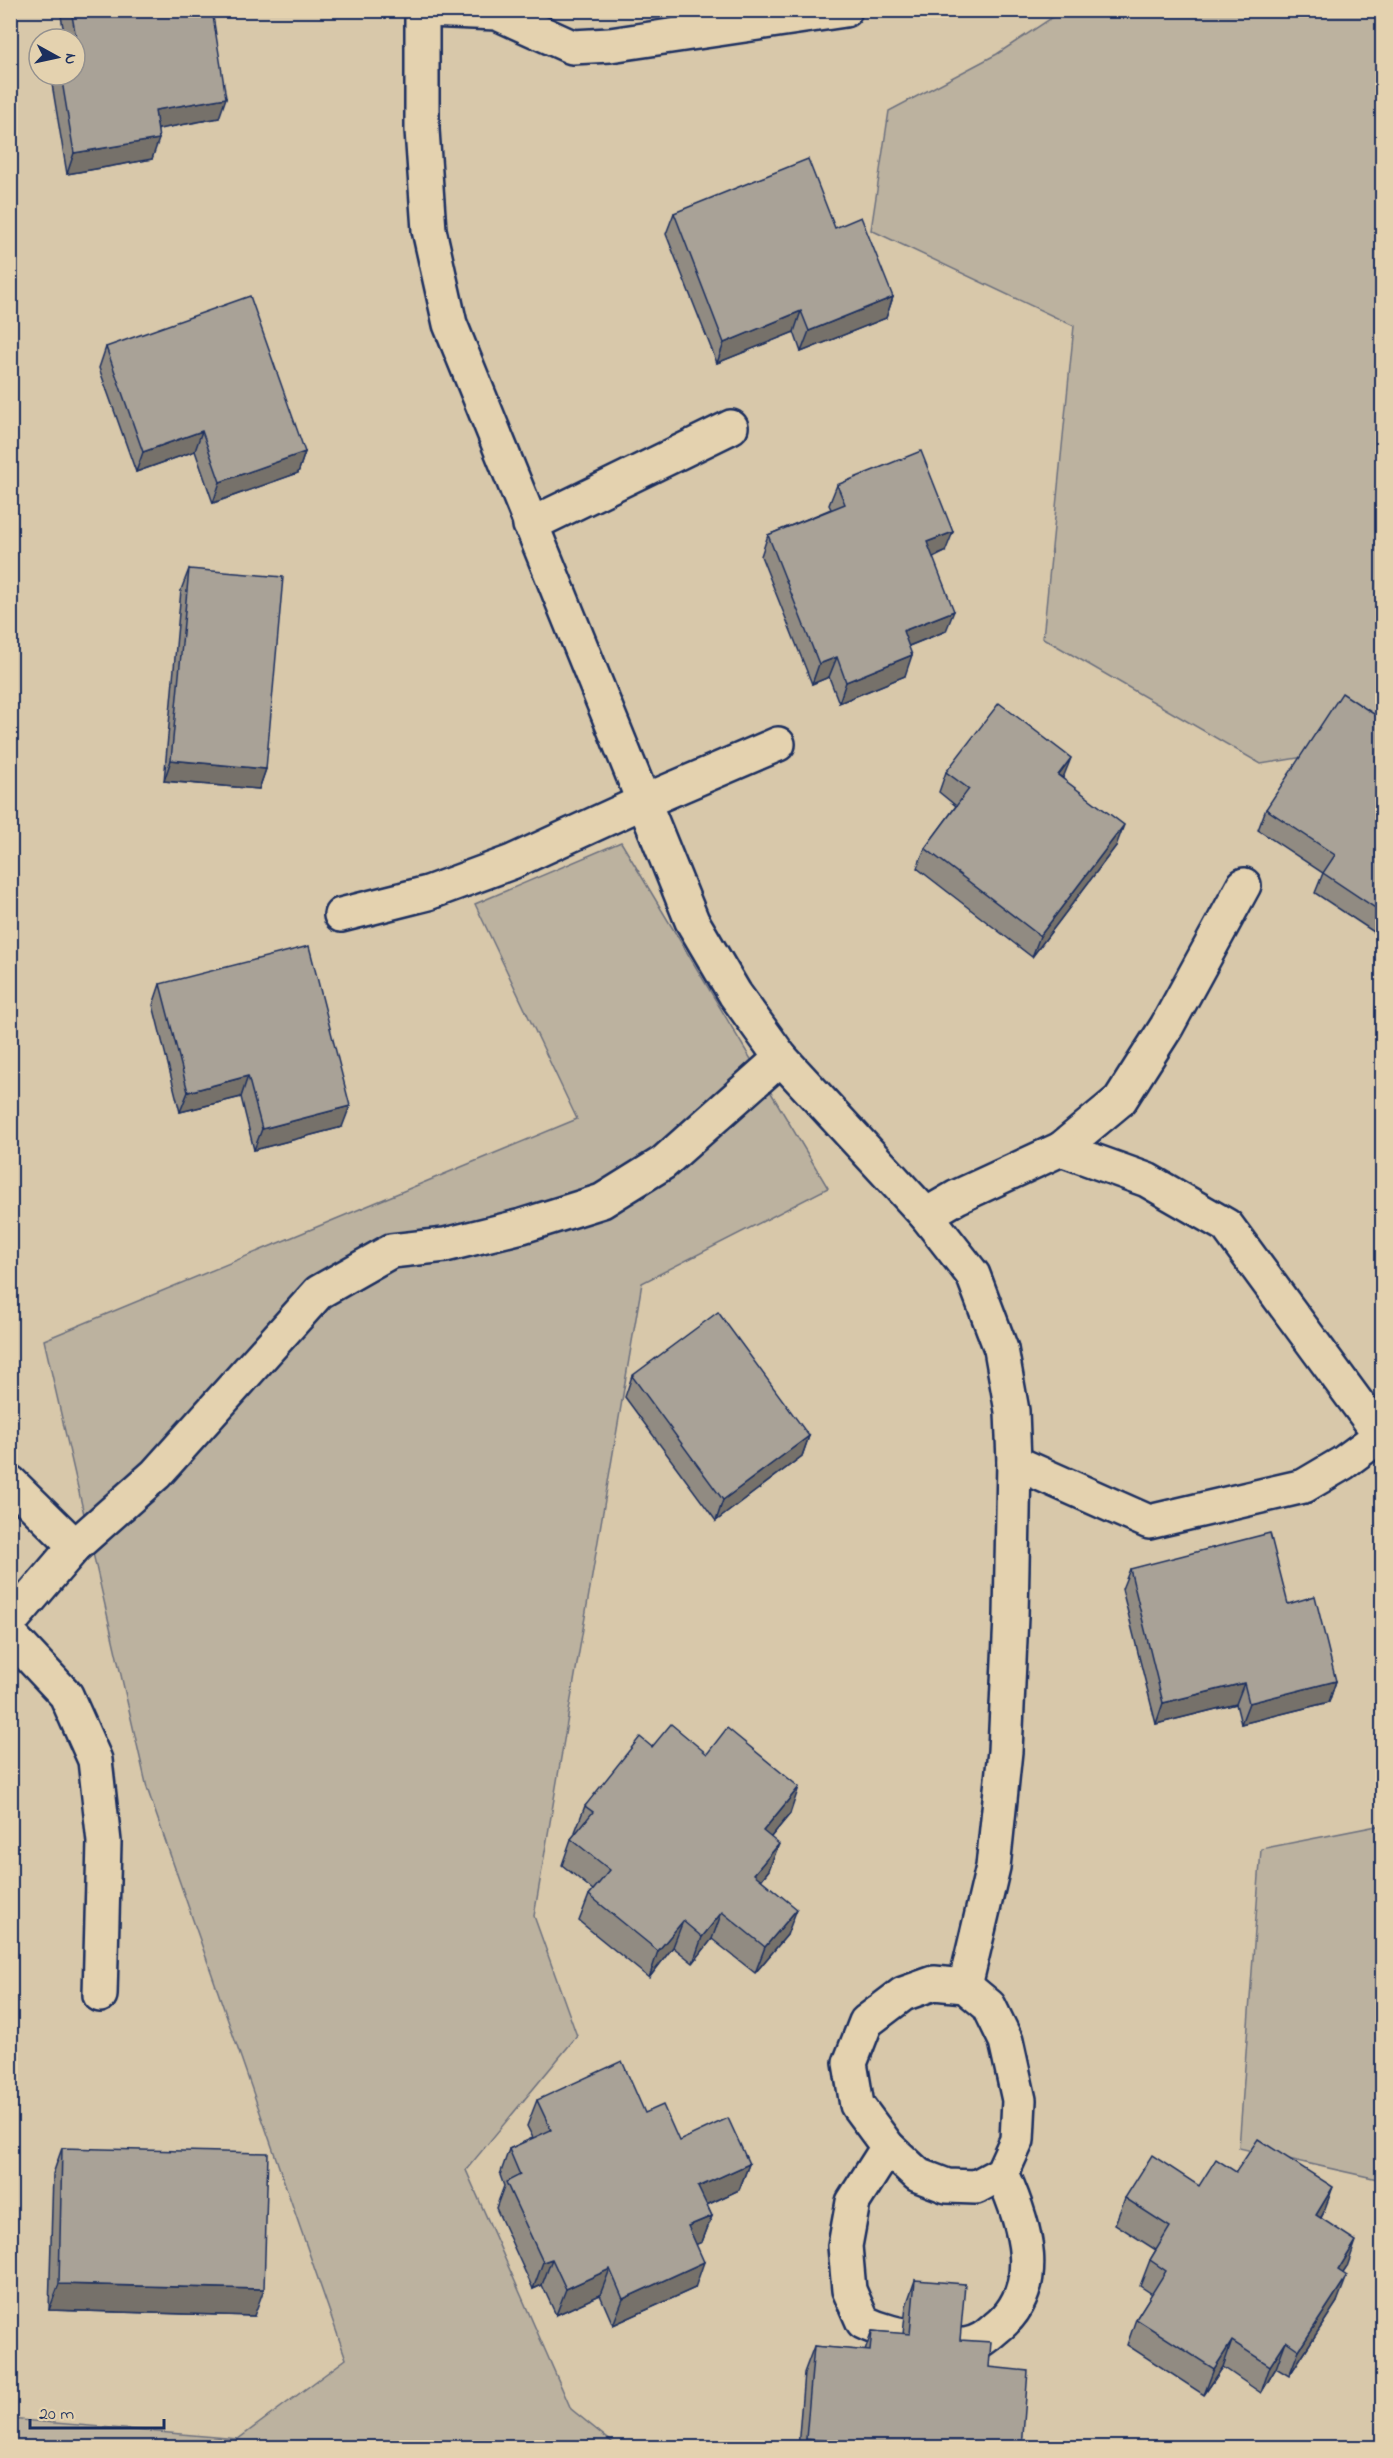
<svg xmlns="http://www.w3.org/2000/svg" width="1393" height="2458" viewBox="0 0 1393 2458" font-family="'Indie Flower',sans-serif">
<rect width="100%" height="100%" fill="#d8c8aa"/>
<filter id="ink" filterUnits="userSpaceOnUse"><feTurbulence type="fractalNoise" baseFrequency=".0167" numOctaves="2"/><feDisplacementMap in="SourceGraphic" scale="12" xChannelSelector="R" yChannelSelector="G"/><feConvolveMatrix kernelMatrix="1 2 1 2 8 2 1 2 1" color-interpolation-filters="sRGB"/></filter>
<g filter="url(#ink)">
<g fill="#bcb29f" stroke="#6c707e" stroke-width="1.5">
<polygon points="1062,11 1382,11 1382,744 1261,764 1043,638 1074,326 871,230 889,111 997,54"/>
<polygon points="621,842 828,1188 642,1283 534,1916 577,2036 466,2170 571,2409 618,2447 11,2448 10,2419 238,2439 346,2359 147,1788 44,1340 577,1119 475,904"/>
<polygon points="1382,1825 1382,2180 1239,2148 1261,1849"/>
</g>
<g fill="none" stroke-linecap="round" stroke-linejoin="round">
<g stroke="#1b2f5e" stroke-width="38">
<g id="minor">
<polyline points="422,10 422,130 429,230 450,324 692,921 735,994 781,1058 926,1215 973,1275 1001,1349 1012,1411 1014,1462 1011,1616 1005,1751 993,1867 965,1986"/>
<polyline points="427,10 497,13 572,47 610,45 845,10"/>
<polyline points="530,525 731,427"/>
<polyline points="341,915 428,893 512,862 645,801 778,744"/>
<polyline points="1061,1149 1120,1100 1167,1026 1244,885"/>
<polyline points="926,1215 957,1197 1061,1149 1147,1180 1227,1226 1382,1437"/>
<polyline points="1014,1462 1149,1522 1304,1486 1343,1463 1381,1435"/>
<polyline points="10,1482 75,1546"/>
<polyline points="10,1622 75,1546 156,1474 319,1292 391,1251 445,1245 522,1226 602,1201 663,1163 781,1058"/>
<polyline points="10,1635 66,1695 95,1760 104,1842 100,1995"/>
<polygon points="934,1983 965,1986 989,2006 1006,2041 1019,2100 1017,2140 1002,2173 976,2187 947,2186 918,2175 888,2147 857,2105 850,2063 866,2022 903,1994"/>
<path d="M888 2147 853 2202 845 2246 849 2290 863 2322C883 2332 902 2335 924 2339 937 2341 952 2346 965 2345 979 2343 986 2337 996 2328 1047 2288 1024 2222 1002 2173"/>
</g>
</g>
<use href="#minor" stroke="#e4d2af" stroke-width="33"/>
</g>
<g fill="#918b82" stroke="#1b2f5e" stroke-width="1.5">
<polygon points="60,10 212,10 219,118 158,129 152,159 67,174 52,84 55,75 75,75 75,39 65,39"/>
<polygon points="674,213 835,228 893,297 886,318 801,352 794,332 717,363 666,234"/>
<polygon points="106,347 305,452 298,473 213,503 195,451 136,472 99,368"/>
<polygon points="837,485 945,552 933,558 946,631 909,646 905,676 839,703 829,677 812,684 761,556 768,535 831,509 829,505"/>
<polygon points="189,569 266,769 259,789 164,781 181,590"/>
<polygon points="1383,720 1383,938 1315,893 1323,873 1258,830 1266,809"/>
<polygon points="946,772 1063,779 1116,846 1032,957 917,868 925,848 956,806 939,792"/>
<polygon points="160,984 342,1127 254,1150 241,1097 180,1112 153,1005"/>
<polygon points="632,1376 809,1436 802,1456 716,1521 625,1397"/>
<polygon points="1130,1569 1288,1604 1336,1681 1329,1702 1241,1724 1236,1704 1156,1724 1122,1589"/>
<polygon points="652,1747 707,1754 790,1814 771,1837 769,1870 761,1880 787,1935 755,1973 712,1939 693,1963 673,1947 649,1978 579,1921 589,1895 593,1890 562,1865 571,1839 576,1833 575,1832 585,1806"/>
<polygon points="537,2100 645,2113 679,2141 749,2164 739,2190 707,2205 712,2216 702,2242 696,2244 695,2288 613,2325 600,2295 556,2315 542,2285 533,2289 496,2208 504,2186 500,2175 509,2149 533,2138 527,2126"/>
<polygon points="62,2148 254,2316 49,2310 53,2174"/>
<polygon points="1236,2172 1323,2214 1321,2218 1347,2267 1343,2273 1337,2302 1289,2376 1276,2368 1261,2393 1223,2367 1204,2395 1127,2345 1136,2319 1152,2294 1140,2286 1150,2260 1156,2250 1115,2224 1125,2198 1199,2186"/>
<polygon points="915,2280 960,2340 989,2367 1022,2448 798,2448 804,2373 814,2346 865,2351 872,2331 903,2334 906,2306"/>
</g>
<g fill="#76716a" stroke="#1b2f5e" stroke-width="1.5">
<polygon points="226,98 219,118 148,131 155,110"/>
<polygon points="159,139 152,159 67,174 74,153"/>
<polygon points="893,297 886,318 801,352 809,331"/>
<polygon points="801,311 794,332 717,363 724,343"/>
<polygon points="202,431 195,451 136,472 143,452"/>
<polygon points="305,452 298,473 213,503 220,482"/>
<polygon points="953,532 945,552 919,563 927,542"/>
<polygon points="954,611 946,631 896,651 903,631"/>
<polygon points="912,655 905,676 839,703 846,682"/>
<polygon points="837,657 829,677 812,684 819,664"/>
<polygon points="1071,758 1063,778 1058,775"/>
<polygon points="171,760 266,769 259,789 164,781"/>
<polygon points="1124,825 1116,846 1032,957 1040,936"/>
<polygon points="248,1076 241,1097 180,1112 188,1092"/>
<polygon points="350,1106 342,1127 254,1150 262,1129"/>
<polygon points="809,1436 802,1456 716,1521 723,1500"/>
<polygon points="1336,1681 1329,1702 1241,1724 1249,1703"/>
<polygon points="1244,1683 1236,1704 1156,1724 1163,1703"/>
<polygon points="799,1787 790,1814 754,1857 763,1831"/>
<polygon points="779,1844 769,1870 745,1900 754,1874"/>
<polygon points="797,1909 787,1935 755,1973 765,1947"/>
<polygon points="722,1912 712,1939 693,1963 702,1937"/>
<polygon points="683,1921 673,1947 649,1978 658,1951"/>
<polygon points="749,2164 739,2190 689,2213 698,2187"/>
<polygon points="1333,2187 1323,2214 1306,2241 1316,2215"/>
<polygon points="712,2216 702,2242 679,2252 688,2226"/>
<polygon points="1356,2241 1347,2267 1328,2296 1338,2270"/>
<polygon points="552,2259 542,2285 533,2289 543,2262"/>
<polygon points="704,2262 695,2288 613,2325 623,2299"/>
<polygon points="610,2269 600,2295 556,2315 566,2289"/>
<polygon points="1347,2276 1337,2302 1289,2376 1299,2350"/>
<polygon points="59,2284 264,2289 254,2316 49,2310"/>
<polygon points="1232,2341 1223,2367 1204,2395 1214,2369"/>
<polygon points="1286,2341 1276,2368 1261,2393 1270,2366"/>
<polygon points="806,2439 839,2442 837,2448 803,2448"/>
</g>
<g fill="#a9a297" stroke="#1b2f5e" stroke-width="1.5">
<polygon points="71,10 212,10 226,98 155,110 159,139 74,153 61,75 75,75 75,61 80,60"/>
<polygon points="808,159 835,228 861,217 893,297 809,331 801,311 724,343 674,213"/>
<polygon points="250,296 305,452 220,482 202,431 143,452 106,347"/>
<polygon points="921,451 953,532 927,542 954,611 903,631 912,655 846,682 837,657 819,664 768,535 845,504 837,485"/>
<polygon points="189,569 283,577 266,769 171,760"/>
<polygon points="1342,693 1383,720 1383,913 1323,873 1335,855 1266,809"/>
<polygon points="999,703 1071,758 1058,775 1124,825 1040,936 925,848 969,789 946,772"/>
<polygon points="309,946 350,1106 262,1129 248,1076 188,1092 160,984"/>
<polygon points="718,1312 809,1436 723,1500 632,1376"/>
<polygon points="1270,1533 1288,1604 1315,1596 1336,1681 1249,1703 1244,1683 1163,1703 1130,1569"/>
<polygon points="671,1724 707,1754 727,1728 799,1787 763,1831 779,1844 754,1874 797,1909 765,1947 722,1912 702,1937 683,1921 658,1951 589,1895 610,1870 571,1839 593,1812 585,1806 640,1737 652,1747"/>
<polygon points="622,2061 645,2113 663,2105 679,2141 728,2118 749,2164 698,2187 712,2216 688,2226 704,2262 623,2299 610,2269 566,2289 552,2259 543,2262 506,2182 520,2175 509,2149 551,2130 537,2100"/>
<polygon points="1258,2139 1333,2187 1316,2215 1356,2241 1338,2270 1347,2276 1299,2350 1286,2341 1270,2366 1232,2341 1214,2369 1136,2319 1166,2271 1150,2260 1170,2227 1125,2198 1152,2155 1199,2186 1216,2159 1236,2172"/>
<polygon points="62,2148 268,2153 264,2289 59,2284"/>
<polygon points="915,2280 965,2284 960,2340 991,2342 989,2367 1028,2371 1022,2448 839,2448 839,2442 806,2439 814,2346 870,2351 872,2331 910,2334"/>
</g>
</g>
<rect width="1393" height="2458" fill="none" stroke="#e4d2af" stroke-width="36"/>
<rect x="18" y="18" width="1357" height="2422" fill="none" stroke="#1b2f5e" stroke-width="2" filter="url(#ink)"/>
<g transform="translate(57 57) rotate(98)"><circle r="28" fill="#e4d2af" stroke="#94918f" stroke-width="1.5"/>
<path d="M0-4.5L10 22L0 15L-10 22Z" fill="#1b2f5e"/>
<text y="-9" font-size="16" font-weight="bold" text-anchor="middle" fill="#1b2f5e">N</text>
</g>
<path d="M30 2419v9h134v-9" fill="none" stroke="#1b2f5e" stroke-width="3"/>
<text x="39" y="2419" font-size="18" fill="#1b2f5e" stroke="#e4d2af" stroke-width="4.5" paint-order="stroke">20 m</text>
</svg>
